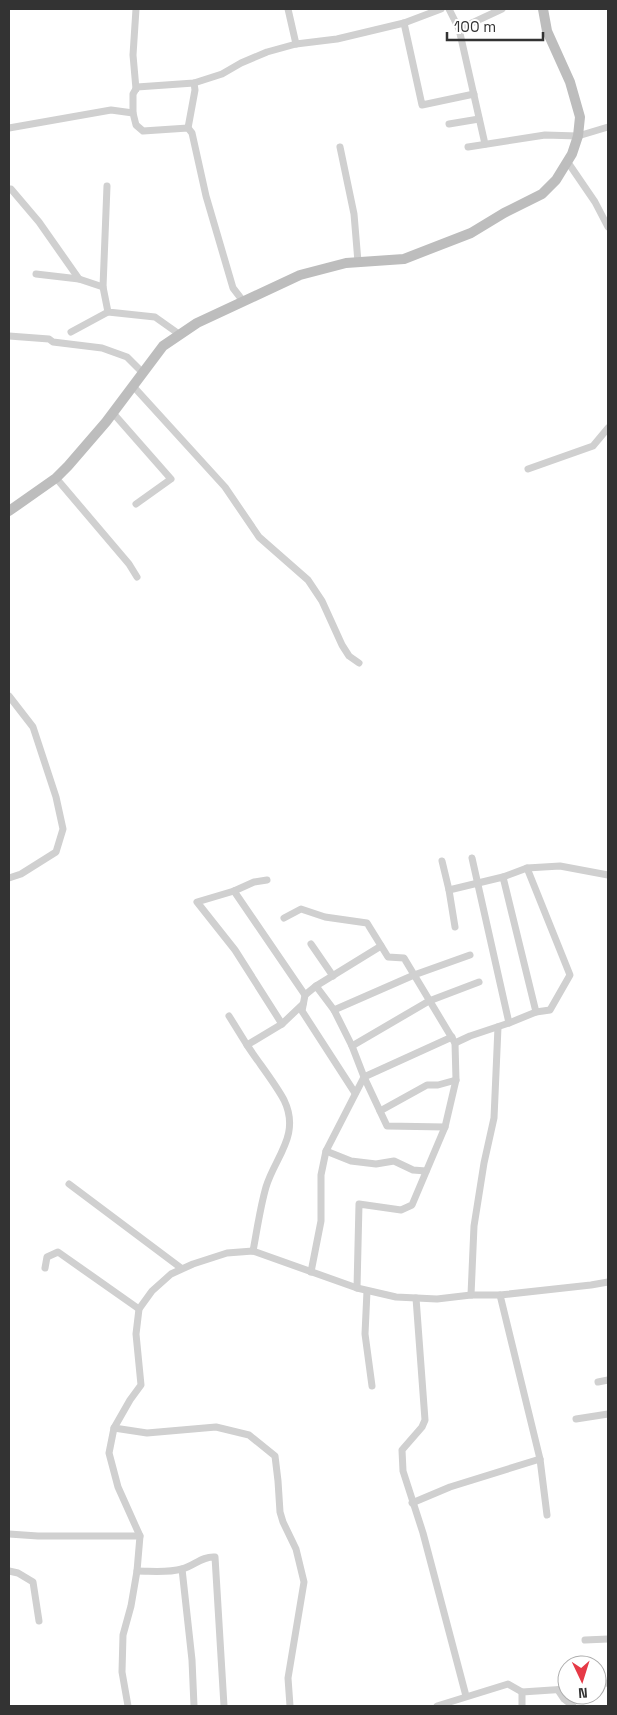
<svg xmlns="http://www.w3.org/2000/svg" width="617" height="1715" viewBox="0 0 617 1715" font-family="'Space Grotesk',sans-serif">
<rect width="100%" height="100%" fill="#fff"/>
<g fill="none" stroke-linecap="round" stroke-linejoin="round">
<g stroke="#d0d0d0" stroke-width="7">
<polyline points="136,9 133,55 136,89"/>
<polyline points="288,9 296,44"/>
<polyline points="449,9 459,29"/>
<polyline points="404,23 422,105 474,94"/>
<polyline points="133,113 133,94 137,87 194,83 222,74 241,63 267,52 296,44 337,39 404,23 441,9"/>
<polyline points="449,124 479,119"/>
<polyline points="9,128 111,110 133,113 136,125 143,131 188,128 192,133 206,196 233,288 243,301"/>
<polyline points="188,128 195,90 194,83"/>
<polyline points="485,144 459,29 502,9"/>
<polyline points="340,147 354,214 358,262"/>
<polyline points="468,147 545,135 578,136 608,127"/>
<polyline points="567,161 595,202 608,227"/>
<polyline points="9,189 11,189 39,222 79,279 103,287 108,312 155,317 179,334"/>
<polyline points="36,274 79,279"/>
<polyline points="103,287 107,186"/>
<polyline points="71,332 108,312"/>
<polyline points="9,336 49,339 53,342 102,348 127,357 143,373"/>
<polyline points="133,386 225,487 259,537 308,580 322,601 342,645 349,656 359,663"/>
<polyline points="113,413 171,479 136,504"/>
<polyline points="528,469 593,446 608,428"/>
<polyline points="56,478 129,564 137,577"/>
<polyline points="9,696 33,727 56,797 63,829 56,852 21,874 9,878"/>
<polyline points="442,861 449,890"/>
<polyline points="527,868 570,975 550,1010 536,1012"/>
<polyline points="503,877 527,868 560,866 608,875"/>
<polyline points="234,891 305,995 316,986 334,1010 352,1046 364,1077 387,1126 445,1127"/>
<polyline points="284,918 301,909 325,917 367,923 388,957 404,958 455,1043 456,1080 445,1127 412,1205 401,1210 359,1204 357,1288"/>
<polyline points="455,927 449,890 503,877 536,1012 509,1023"/>
<polyline points="311,944 333,976"/>
<polyline points="316,986 381,946"/>
<polyline points="305,995 302,1011 355,1093"/>
<polyline points="334,1010 414,975 470,955"/>
<polyline points="229,1016 247,1045"/>
<polyline points="282,1024 303,1004"/>
<polyline points="455,1043 470,1036 509,1023 472,858"/>
<polyline points="352,1046 429,1001 479,982"/>
<polyline points="380,1111 427,1085 438,1085 456,1080"/>
<polyline points="326,1151 351,1161 376,1164 394,1161 413,1170 426,1171"/>
<polyline points="69,1184 181,1268"/>
<path d="M253 1251C257 1230 260 1208 266 1187 275 1157 301 1135 284 1100 275 1083 258 1062 247 1045L282 1024 235 950 197 902 234 891 254 882 267 880"/>
<polyline points="45,1268 47,1257 58,1252 139,1309"/>
<polyline points="311,1272 321,1221 321,1175 326,1151 364,1077 452,1037"/>
<polyline points="367,1291 365,1334 372,1386"/>
<polyline points="471,1295 474,1226 484,1163 494,1118 498,1027"/>
<polyline points="500,1295 540,1459 547,1515"/>
<polyline points="416,1298 425,1420 422,1427 402,1450 403,1471 423,1533 466,1696"/>
<polyline points="598,1382 608,1380"/>
<polyline points="576,1419 608,1414"/>
<polyline points="114,1428 147,1433 216,1427 249,1435 275,1456 278,1481 280,1512 283,1522 296,1549 304,1582 288,1678 290,1706"/>
<polyline points="412,1503 450,1487 540,1459"/>
<polyline points="9,1534 38,1536 140,1536"/>
<polyline points="182,1569 192,1660 194,1706"/>
<polyline points="9,1571 18,1573 33,1582 39,1621"/>
<path d="M137 1571C152 1571 167 1573 182 1569 194 1566 202 1556 215 1557L224 1706"/>
<polyline points="585,1640 608,1639"/>
<polyline points="597,1684 608,1683"/>
<polyline points="558,1690 564,1699 573,1706"/>
<polyline points="128,1706 122,1672 123,1635 131,1606 137,1571 140,1536 118,1487 109,1453 114,1428 130,1400 141,1385 136,1334 139,1309 152,1291 171,1274 193,1264 227,1253 253,1251 357,1288 396,1297 437,1299 471,1295 500,1295 591,1285 608,1282"/>
<polyline points="437,1706 508,1684 522,1692 567,1689"/>
<polyline points="522,1706 522,1692"/>
</g>
<polyline stroke="#bdbdbd" stroke-width="10" points="9,511 56,478 68,466 106,422 163,346 197,323 300,275 346,263 404,259 471,233 504,213 542,194 556,180 572,154 578,136 580,117 570,82 547,31 543,9"/>
</g>
<rect width="617" height="1715" fill="none" stroke="#333333" stroke-width="20"/>
<g transform="translate(582 1680) rotate(176)"><circle r="24" fill="#ffffff" stroke="#adadad"/>
<path d="M0-4L9 19L0 12L-9 19Z" fill="#e63946"/>
<text y="-8" font-size="14" font-weight="bold" text-anchor="middle" fill="#333333">N</text>
</g>
<path d="M447 32v8h96v-8" fill="none" stroke="#333333" stroke-width="2.5"/>
<text x="454" y="32" font-size="15" fill="#333333" stroke="#ffffff" stroke-width="4" paint-order="stroke">100 m</text>
</svg>
